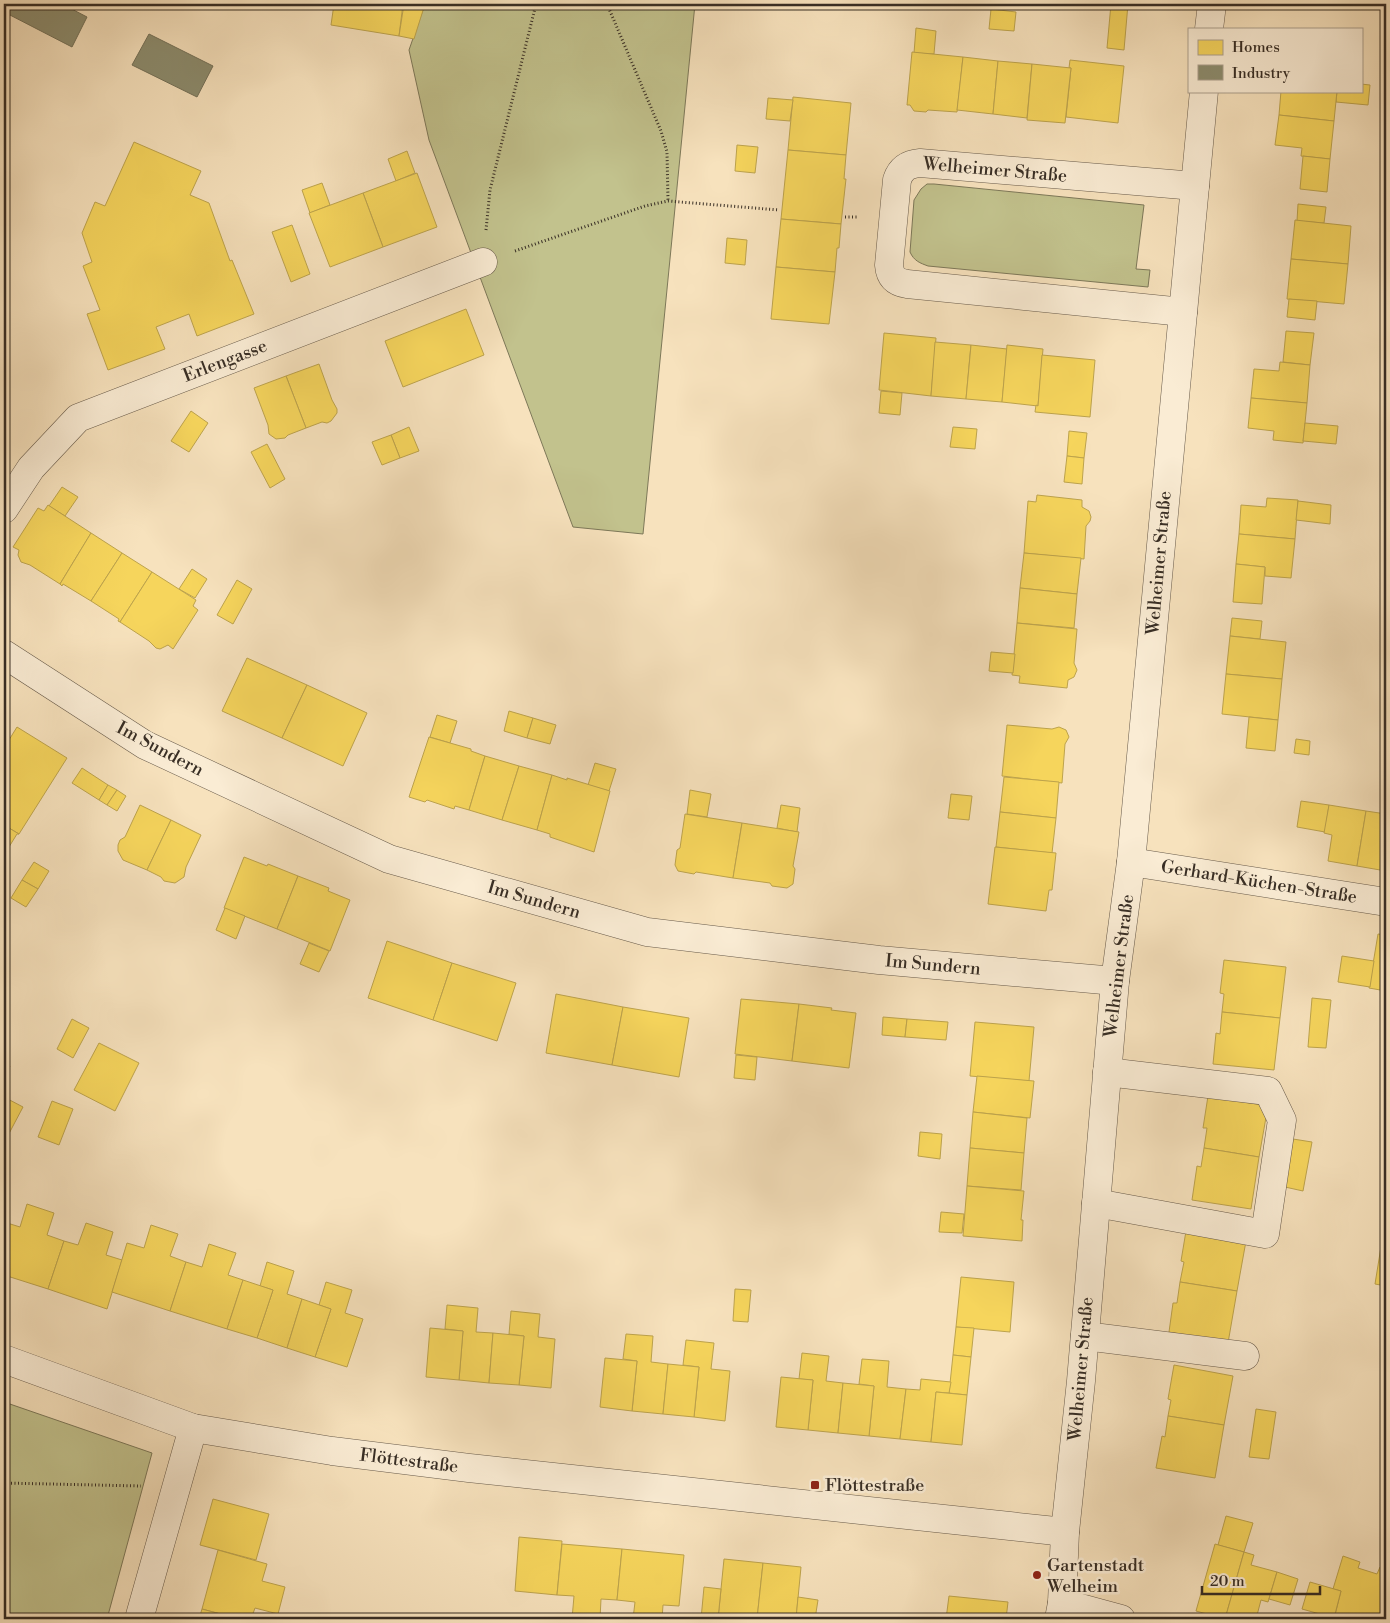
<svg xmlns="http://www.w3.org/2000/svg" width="1390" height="1623" viewBox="0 0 1390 1623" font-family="'Libre Bodoni',serif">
<rect width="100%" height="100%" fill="#f7e2bd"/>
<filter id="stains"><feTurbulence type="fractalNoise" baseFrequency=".004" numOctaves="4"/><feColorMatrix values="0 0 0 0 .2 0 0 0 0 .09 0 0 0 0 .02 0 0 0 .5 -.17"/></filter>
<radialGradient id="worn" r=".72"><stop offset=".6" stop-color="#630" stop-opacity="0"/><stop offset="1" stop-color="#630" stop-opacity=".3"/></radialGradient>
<g fill="#c2c28d" stroke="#7d7859">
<polygon points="425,4 695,4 643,534 573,527 429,140 409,50"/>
<path d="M927 184H934L1144 205 1136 269 1150 270 1148 287 928 266C920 263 914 261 910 252L914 200 921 189Z"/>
<polygon points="4,1402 152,1453 107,1619 4,1619"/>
</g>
<g fill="#f6d55c" stroke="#bda34c">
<polygon points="334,4 403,4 399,36 331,25"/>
<polygon points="404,4 425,4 414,39 399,36"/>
<polygon points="1111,4 1128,4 1124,50 1107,48"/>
<polygon points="991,9 1016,12 1014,31 989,29"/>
<polygon points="916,28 936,31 934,54 914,53"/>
<polygon points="912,52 963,57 957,112 928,110 926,112 914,111 910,105 907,105"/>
<polygon points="963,57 998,61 993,114 957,110"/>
<polygon points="1070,60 1124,66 1118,123 1066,117 1071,68 1069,68"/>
<polygon points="998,61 1032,64 1027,118 993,114"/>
<polygon points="1032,64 1071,68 1065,123 1027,120"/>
<polygon points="1361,84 1370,85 1368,105 1336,102 1337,91 1361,91"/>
<polygon points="1281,91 1337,91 1334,121 1279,115"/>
<polygon points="793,97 851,103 846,155 788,150"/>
<polygon points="768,98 793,100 790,121 766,119"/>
<polygon points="1279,115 1334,121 1330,159 1301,156 1302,148 1275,145"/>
<polygon points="134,142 201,171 190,195 209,203 230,261 232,260 254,314 197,336 189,314 156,327 165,349 108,370 87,314 100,310 83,266 92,262 82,233 95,202 105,206"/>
<polygon points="737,145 758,147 755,173 735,171"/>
<polygon points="788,150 846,155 844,179 846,179 841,224 781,219"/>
<polygon points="407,151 415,173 396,181 388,159"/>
<polygon points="1303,156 1330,159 1327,192 1300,189"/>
<polygon points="417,173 437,227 383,247 363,193"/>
<polygon points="322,183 330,205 310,213 302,190"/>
<polygon points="363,193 383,247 330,267 309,213"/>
<polygon points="1298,204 1326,207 1324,223 1297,221"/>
<polygon points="781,219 841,224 839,248 837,248 835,272 776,267"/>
<polygon points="1295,220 1351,226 1348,264 1291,259"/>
<polygon points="292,225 310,274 291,282 272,232"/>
<polygon points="727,238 747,240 745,265 725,263"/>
<polygon points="1291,259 1348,264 1344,304 1287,299"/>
<polygon points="776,267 835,272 829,324 771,319"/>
<polygon points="1289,299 1317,301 1315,320 1287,317"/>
<polygon points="466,309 484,355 403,387 385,341"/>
<polygon points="1286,331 1314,333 1310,365 1283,362"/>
<polygon points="884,333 936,338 931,396 879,390"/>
<polygon points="935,342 971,345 966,399 931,396"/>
<polygon points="971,345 1007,349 1002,402 966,399"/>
<polygon points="1007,345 1043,349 1038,406 1002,402"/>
<polygon points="1042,355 1095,360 1090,417 1035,412 1036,405 1038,406"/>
<polygon points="1280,362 1310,365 1307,403 1251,398 1254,369 1279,371"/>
<polygon points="319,364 332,400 337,409 337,413 331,421 327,423 322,422 306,428 286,376"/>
<polygon points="286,376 306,428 288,435 285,438 276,439 269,434 268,425 254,388"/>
<polygon points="881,391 902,393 900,415 879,413"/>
<polygon points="1251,398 1307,403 1303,443 1273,440 1274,431 1248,428"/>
<polygon points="191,411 208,423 189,452 171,441"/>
<polygon points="1305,423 1338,426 1336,444 1303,441"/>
<polygon points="409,427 419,451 400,458 391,435"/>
<polygon points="953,427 977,429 975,449 950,447"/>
<polygon points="1069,431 1087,433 1084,458 1067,456"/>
<polygon points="391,435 400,458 382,465 372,442"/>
<polygon points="267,444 285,479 270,488 251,452"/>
<polygon points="1067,456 1084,458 1082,484 1064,482"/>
<polygon points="62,487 78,497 65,516 49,506"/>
<polygon points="1037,495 1082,500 1082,507 1089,511 1091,517 1090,521 1086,526 1084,559 1024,553 1028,501 1036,502"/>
<polygon points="1267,498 1298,500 1295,539 1239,534 1241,505 1266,507"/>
<polygon points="1298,501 1331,505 1330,524 1296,520"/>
<polygon points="48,505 91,533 60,584 30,565 21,562 18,555 19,550 13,547 38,508 44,511"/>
<polygon points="91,533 122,553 91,601 63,584 62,586 60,584"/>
<polygon points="1239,534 1295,539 1291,578 1265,576 1265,567 1236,564"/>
<polygon points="122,553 152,572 120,622 118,621 119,619 91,601"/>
<polygon points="1024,553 1081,558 1077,594 1020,588"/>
<polygon points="1236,564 1265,567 1262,604 1233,602"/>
<polygon points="192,569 207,579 195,598 179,589"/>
<polygon points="152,572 196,600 193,606 198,610 173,649 168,645 160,649 156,648 149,641 120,622"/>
<polygon points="237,580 252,589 233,624 217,615"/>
<polygon points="1020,588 1077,594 1074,628 1017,623"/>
<polygon points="1232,618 1262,621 1260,639 1230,636"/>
<polygon points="1017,623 1077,629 1074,663 1077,670 1074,677 1068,680 1067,688 1019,683 1020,676 1012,675"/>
<polygon points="1230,636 1286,642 1282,679 1226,674"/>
<polygon points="991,652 1015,654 1013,673 989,671"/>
<polygon points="247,658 307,685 282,738 222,711"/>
<polygon points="1226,674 1282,679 1278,720 1222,714"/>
<polygon points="307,685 367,713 343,766 282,738"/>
<polygon points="509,711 533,718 527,738 504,731"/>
<polygon points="437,715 457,721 450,743 430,737"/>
<polygon points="1249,717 1278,720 1275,751 1246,748"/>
<polygon points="533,718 556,725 550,744 527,738"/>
<polygon points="1007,725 1052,729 1059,727 1066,730 1069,737 1065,744 1062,783 1002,776"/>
<polygon points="17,727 67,758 19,834 4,825 4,748"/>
<polygon points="429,737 471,749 471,751 485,756 469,810 455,806 454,809 427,800 425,802 409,797"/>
<polygon points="1296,739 1310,741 1309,755 1294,753"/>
<polygon points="485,756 519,766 502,820 469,810"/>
<polygon points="595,763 616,769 609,791 588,785"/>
<polygon points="519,766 552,775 537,830 502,820"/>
<polygon points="82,768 108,785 99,800 72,783"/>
<polygon points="552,775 567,780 567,778 610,791 594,852 550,837 550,834 537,830"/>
<polygon points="1004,777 1059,782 1056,818 1000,812"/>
<polygon points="108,785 117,790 107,805 99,800"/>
<polygon points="117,790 126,796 117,811 107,805"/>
<polygon points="690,790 711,794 707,817 687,814"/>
<polygon points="951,794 972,796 969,820 948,818"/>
<polygon points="1301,801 1329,805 1325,832 1297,827"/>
<polygon points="140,805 171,820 147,870 123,860 118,851 118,845 120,840 125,837"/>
<polygon points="781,805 800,808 797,832 777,828"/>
<polygon points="1329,805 1366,811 1357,866 1328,861 1332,835 1324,833"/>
<polygon points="1366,811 1386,814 1386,871 1357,866"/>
<polygon points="1000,812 1056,818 1052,853 996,847"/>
<polygon points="685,814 742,823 733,878 696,872 694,874 678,871 675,865 677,850 680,848"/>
<polygon points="171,820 201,835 186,867 184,877 175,883 164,881 161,877 147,870"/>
<polygon points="742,823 799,832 793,866 795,869 793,884 787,888 772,886 770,883 733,878"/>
<polygon points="4,825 19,834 17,834 4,855"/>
<polygon points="995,847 1056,853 1052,890 1049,890 1046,911 988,904"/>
<polygon points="244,857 267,866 268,864 298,876 277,929 224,908"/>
<polygon points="34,862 49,871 38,889 22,880"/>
<polygon points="298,876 329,888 328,891 350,900 330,951 277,929"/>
<polygon points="22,880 38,889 26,907 11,898"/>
<polygon points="225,908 245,916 236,939 216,930"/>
<polygon points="1378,934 1386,935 1386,991 1369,988"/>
<polygon points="387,941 452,963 433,1020 368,998"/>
<polygon points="309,943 329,951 319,972 300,964"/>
<polygon points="1342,956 1374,961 1370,987 1338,982"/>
<polygon points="1224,960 1286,967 1280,1018 1222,1012 1224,994 1220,993"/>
<polygon points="452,963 516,983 497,1041 433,1020"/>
<polygon points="556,994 623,1007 612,1065 546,1053"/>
<polygon points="1312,998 1331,1000 1326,1048 1308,1047"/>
<polygon points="741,999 799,1004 792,1061 735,1054"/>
<polygon points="799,1004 832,1008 831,1010 856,1013 849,1068 792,1061"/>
<polygon points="623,1007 689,1018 679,1077 612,1065"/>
<polygon points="1222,1012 1280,1018 1274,1070 1213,1064 1216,1033 1220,1034"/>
<polygon points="883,1017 907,1019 905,1037 882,1035"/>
<polygon points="72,1019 89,1028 73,1058 57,1049"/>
<polygon points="907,1019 948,1022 946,1040 905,1037"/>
<polygon points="975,1022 1034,1027 1029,1081 970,1076"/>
<polygon points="99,1043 139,1063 115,1111 74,1090"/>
<polygon points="736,1055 757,1057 755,1080 734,1078"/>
<polygon points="4,1063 10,1066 4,1077"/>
<polygon points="977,1076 1034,1081 1030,1118 973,1112"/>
<polygon points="1208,1096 1268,1106 1259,1157 1204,1148 1207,1128 1203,1128"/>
<polygon points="4,1097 23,1107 4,1143"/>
<polygon points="52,1101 73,1109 59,1145 38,1137"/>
<polygon points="973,1112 1027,1118 1024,1153 970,1148"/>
<polygon points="920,1132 942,1134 940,1159 918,1156"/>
<polygon points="1293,1139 1312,1142 1303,1191 1285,1187"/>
<polygon points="970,1148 1024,1153 1021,1190 967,1186"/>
<polygon points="1204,1148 1259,1157 1251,1209 1192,1200 1197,1166 1201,1167"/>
<polygon points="967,1186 1024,1191 1021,1220 1023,1220 1022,1241 963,1236"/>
<polygon points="27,1204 54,1213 47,1235 64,1241 48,1289 4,1275 4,1222 20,1227"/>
<polygon points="941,1212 964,1214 962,1233 939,1232"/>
<polygon points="1386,1216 1386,1286 1375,1284"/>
<polygon points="86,1223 113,1232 106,1255 122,1260 107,1309 48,1289 64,1241 78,1245"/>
<polygon points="151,1225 178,1234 170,1256 186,1262 170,1311 112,1292 127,1243 144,1248"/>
<polygon points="1186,1231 1246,1241 1237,1291 1180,1282 1184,1262 1181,1261"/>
<polygon points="209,1244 236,1253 228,1275 243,1280 227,1329 170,1311 186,1262 202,1267"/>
<polygon points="267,1262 294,1271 287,1294 302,1299 287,1348 257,1338 273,1290 260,1286"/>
<polygon points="961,1277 1014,1282 1010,1332 956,1327"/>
<polygon points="243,1280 273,1290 257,1338 227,1329"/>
<polygon points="326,1282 352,1290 345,1313 363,1319 347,1367 315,1357 331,1309 319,1305"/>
<polygon points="1180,1282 1237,1291 1228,1343 1169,1332 1173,1303 1177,1303"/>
<polygon points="735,1289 751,1290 748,1322 733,1321"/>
<polygon points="302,1299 331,1309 315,1357 287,1348"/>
<polygon points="447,1305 478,1308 476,1332 493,1333 489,1383 459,1380 463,1331 445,1329"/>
<polygon points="511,1311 540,1314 538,1337 555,1339 551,1388 519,1385 524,1336 509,1334"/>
<polygon points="956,1327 974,1328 971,1357 953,1355"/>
<polygon points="430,1328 463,1331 459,1380 426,1377"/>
<polygon points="493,1333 524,1336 519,1385 489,1383"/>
<polygon points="626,1334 653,1336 651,1362 668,1364 663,1414 632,1411 637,1361 623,1359"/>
<polygon points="686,1340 714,1343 711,1369 730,1371 725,1421 694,1417 699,1367 683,1365"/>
<polygon points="802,1353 829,1356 826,1381 843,1383 838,1433 808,1430 813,1380 799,1379"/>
<polygon points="953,1355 971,1357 967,1395 949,1393"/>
<polygon points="605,1358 637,1361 632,1411 600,1407"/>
<polygon points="862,1359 889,1361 887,1387 906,1389 900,1439 869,1436 874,1386 859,1384"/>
<polygon points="668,1364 699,1367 694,1417 663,1414"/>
<polygon points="1174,1365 1233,1376 1224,1425 1168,1416 1171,1400 1168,1399"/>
<polygon points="781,1377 813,1380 808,1430 776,1427"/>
<polygon points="921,1379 951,1382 949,1393 936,1392 931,1442 900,1439 906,1389 920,1390"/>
<polygon points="843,1383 874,1386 869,1436 838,1433"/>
<polygon points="936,1392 967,1395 962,1445 931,1442"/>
<polygon points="1256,1409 1276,1412 1269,1459 1249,1457"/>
<polygon points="1168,1416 1224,1425 1215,1478 1156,1468 1162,1436 1165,1437"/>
<polygon points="213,1499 269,1514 256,1560 200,1545"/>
<polygon points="1226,1516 1253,1523 1244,1552 1218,1545"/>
<polygon points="519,1537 562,1541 557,1595 515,1591"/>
<polygon points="562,1544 622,1549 617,1600 601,1599 600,1619 572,1619 574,1596 557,1595"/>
<polygon points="1215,1544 1244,1552 1225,1619 1196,1611"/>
<polygon points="622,1549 684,1555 679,1606 663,1605 662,1619 633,1619 635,1602 617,1600"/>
<polygon points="218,1550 267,1564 262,1581 285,1587 278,1614 255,1608 251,1619 239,1619 202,1609"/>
<polygon points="1244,1552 1254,1555 1251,1565 1277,1572 1268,1602 1261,1600 1256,1619 1225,1619"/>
<polygon points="1343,1556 1360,1562 1358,1568 1377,1574 1380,1567 1386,1569 1386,1619 1334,1619 1341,1591 1333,1589"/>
<polygon points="724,1559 763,1563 757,1619 718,1619"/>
<polygon points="763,1563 801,1567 796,1619 757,1619"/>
<polygon points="1277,1572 1298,1579 1290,1605 1269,1599"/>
<polygon points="1310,1582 1341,1591 1334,1618 1302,1609"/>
<polygon points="704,1587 721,1589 718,1619 701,1619"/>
<polygon points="949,1596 1008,1602 1006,1619 946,1619"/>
<polygon points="798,1597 818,1600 815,1619 796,1619"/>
<polygon points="202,1609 239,1619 199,1619"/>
</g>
<g fill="#8c8c6e" stroke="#737058">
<polygon points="13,4 62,4 87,17 72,47 8,14"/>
<polygon points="149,34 213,66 197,97 132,65"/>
</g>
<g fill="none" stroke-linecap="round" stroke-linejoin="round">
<g stroke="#685b4b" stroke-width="29">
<g id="minor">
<polyline points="1209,29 1212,4"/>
<path d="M1183 312 907 284C895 282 890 277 889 265L897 180C901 168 908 164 920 163L1195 186"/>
<polyline points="4,509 31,468 78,418 483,262"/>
<polyline points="4,654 145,745 389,859 647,932 879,960 1115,981"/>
<polyline points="1131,862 1386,902"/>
<polyline points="1096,1203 1265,1234 1282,1120 1268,1091 1107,1072"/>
<polyline points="1085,1336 1245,1356"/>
<polyline points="4,1359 193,1428 332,1451 469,1468 1065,1532"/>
<polyline points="1062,1603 1121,1619"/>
<polyline points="139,1619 193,1428"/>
<polyline points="1059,1619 1062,1603 1065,1532 1081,1381 1115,981 1131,862 1204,91"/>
</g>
</g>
<g stroke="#382e25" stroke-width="3" stroke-dasharray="1 2.5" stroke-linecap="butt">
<polyline points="607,4 661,131 667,152 668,201"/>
<polyline points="845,217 858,217"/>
<polyline points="486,230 490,190 536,4"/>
<polyline points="515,251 645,206 668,201 779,210"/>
<polyline points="4,1483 141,1486"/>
</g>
<use href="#minor" stroke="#faecd4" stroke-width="28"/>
</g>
<g fill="#8f2418" stroke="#faecd4" stroke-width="2">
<rect x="810" y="1480" width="10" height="10" rx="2.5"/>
<circle cx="1037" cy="1575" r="5"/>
</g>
<g text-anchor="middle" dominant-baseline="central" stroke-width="5" stroke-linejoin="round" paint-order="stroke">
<g font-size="18" fill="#382e25" stroke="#faecd4">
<text transform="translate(995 170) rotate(5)">Welheimer Straße</text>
<text transform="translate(225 361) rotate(-21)">Erlengasse</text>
<text transform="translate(1159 563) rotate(-85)">Welheimer Straße</text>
<text transform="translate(160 749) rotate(28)">Im Sundern</text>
<text transform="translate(1259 882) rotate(9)">Gerhard-Küchen-Straße</text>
<text transform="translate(534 900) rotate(16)">Im Sundern</text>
<text transform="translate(933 965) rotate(5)">Im Sundern</text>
<text transform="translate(1119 966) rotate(-83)">Welheimer Straße</text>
<text transform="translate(1081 1369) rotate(-85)">Welheimer Straße</text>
<text transform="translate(409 1461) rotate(7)">Flöttestraße</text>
</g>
<g font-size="18" fill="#382e25" stroke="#faecd4" text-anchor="start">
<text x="825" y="1485">Flöttestraße</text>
<text x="1047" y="1565">Gartenstadt<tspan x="1047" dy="21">Welheim</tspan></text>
</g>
</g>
<rect width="1390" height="1623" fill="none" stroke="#f7e2bd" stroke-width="20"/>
<rect x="5" y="5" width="1380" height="1613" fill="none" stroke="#382e25" stroke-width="2.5"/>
<rect x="10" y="10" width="1370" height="1603" fill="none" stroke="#382e25"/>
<rect x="1188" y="28" width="175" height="65" fill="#faecd4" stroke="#aca08e"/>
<rect x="1198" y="40" width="25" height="15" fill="#f6d55c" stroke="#aca08e"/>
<text x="1232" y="52" font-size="15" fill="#382e25">Homes</text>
<rect x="1198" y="65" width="25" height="15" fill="#8c8c6e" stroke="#aca08e"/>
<text x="1232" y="78" font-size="15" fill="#382e25">Industry</text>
<path d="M1202 1586v8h118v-8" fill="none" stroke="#382e25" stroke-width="2.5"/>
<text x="1210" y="1586" font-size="15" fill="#382e25" stroke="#faecd4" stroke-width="4" paint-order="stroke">20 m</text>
<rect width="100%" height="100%" filter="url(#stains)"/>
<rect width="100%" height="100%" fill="url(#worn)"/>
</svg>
